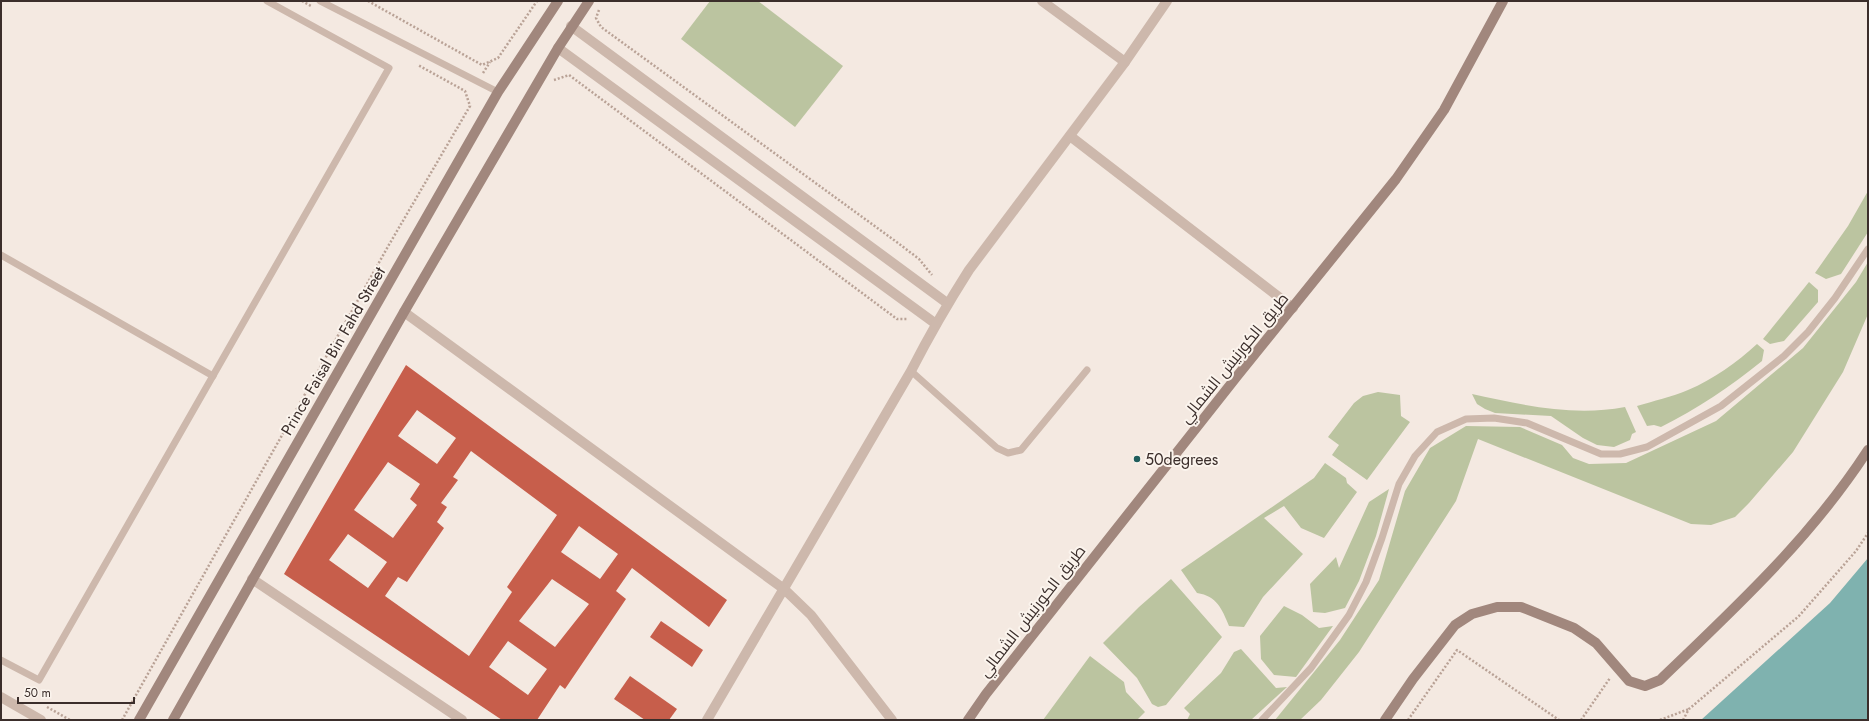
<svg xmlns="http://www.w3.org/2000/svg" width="1869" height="721" viewBox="0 0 1869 721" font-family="Jost,Cairo,sans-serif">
<rect width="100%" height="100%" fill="#f4e9e1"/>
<g fill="#bbc4a0">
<polygon points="710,1 758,1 843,66 795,127 681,39"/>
<polygon points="1868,191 1868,232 1841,274 1826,279 1815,273 1848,226"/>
<polygon points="1868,262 1868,314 1843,372 1793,452 1749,503 1735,517 1711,525 1691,524 1478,439 1456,501 1359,652 1321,700 1300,720 1275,720 1340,640 1379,580 1405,491 1430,448 1466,426 1520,427 1562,445 1573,458 1589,464 1626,463 1716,421 1803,348 1856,282"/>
<polygon points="1809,282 1818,290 1818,302 1784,341 1770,344 1763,339"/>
<path d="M1757 344 1764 350 1762 361C1730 387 1697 409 1661 427L1654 425 1647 426 1637 406C1653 401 1672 397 1688 390 1714 379 1736 363 1757 344Z"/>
<polygon points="1378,392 1400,395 1401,416 1410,422 1367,480 1332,455 1339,445 1328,437 1354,403 1363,396"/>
<path d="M1472 394C1523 405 1573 417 1625 407L1636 432 1632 434 1630 440 1614 447 1597 445 1583 438 1551 416 1495 413 1485 409 1477 404Z"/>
<path d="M1325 463 1346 478 1347 483 1357 492 1324 538 1301 528 1284 506 1264 518 1303 554 1263 597 1244 627 1229 626C1222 609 1217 596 1197 593L1181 570 1314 478Z"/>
<polygon points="1389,489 1376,536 1359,581 1345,608 1325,613 1313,612 1310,584 1336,557 1339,568 1369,502"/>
<polygon points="1171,579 1222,637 1166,705 1158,707 1152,704 1137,678 1103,643 1139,607"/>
<polygon points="1284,606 1302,615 1319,628 1333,626 1296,677 1274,675 1261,659 1260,636"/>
<polygon points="1241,649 1276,688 1287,687 1251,720 1187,720 1190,714 1184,708 1221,673 1234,652"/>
<polygon points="1090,656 1124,682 1126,692 1145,712 1137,720 1043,720"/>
</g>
<polygon fill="#7fb2af" points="1868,558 1868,720 1701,720 1830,603"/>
<g fill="#c75e4b" fill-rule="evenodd">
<path d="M406 365 727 600 709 627 632 568 616 591 626 599 565 689 560 685 537 720H502L284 574ZM417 410 456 438 437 464 398 436ZM471 451 557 515 507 587 512 592 469 656 385 596 398 577 407 582 444 528 437 522 447 507 441 503 458 480 453 477ZM388 462 420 484 410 499 417 505 393 538 354 510ZM579 526 618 554 600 579 561 552ZM348 534 387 562 368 588 329 560ZM552 579 589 604 555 647 519 621ZM508 641 547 669 528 695 489 667Z"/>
<polygon points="661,621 703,650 692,667 650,637"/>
<polygon points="630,676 677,709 669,720 645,720 614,699"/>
</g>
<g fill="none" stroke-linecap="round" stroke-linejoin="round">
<g stroke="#b9a296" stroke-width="2.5" stroke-dasharray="2 2" stroke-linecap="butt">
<polyline points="302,1 311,6"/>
<polyline points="368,1 482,65 498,58 537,1"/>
<polyline points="599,10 596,18 601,27 898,243 919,259 932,275"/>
<polyline points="483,73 490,62"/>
<polyline points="554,80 569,75 897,319 907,319"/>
<polyline points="47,707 70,720"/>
<polyline points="122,720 390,243 470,106 465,91 418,65"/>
<polyline points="1408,720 1457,650 1559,720"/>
<polyline points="1581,720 1610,678"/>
<polyline points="1660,720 1689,709"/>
<polyline points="1683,720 1689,709 1799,616 1856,551 1868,533"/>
</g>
<g stroke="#cdb8ac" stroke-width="7">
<polyline points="320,1 498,92"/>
<polyline points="1,255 213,376"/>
<polyline points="911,371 997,448 1008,453 1021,450 1087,370"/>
<polyline points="1,660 39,680 389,68 267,1"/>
<polyline points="1262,720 1311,668 1349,615 1366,582 1382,538 1399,484 1415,456 1437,432 1466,419 1494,418 1527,423 1601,454 1620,454 1647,447 1721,406 1784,356 1808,332 1835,298 1868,249"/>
</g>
<g stroke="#cdb8ac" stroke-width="10">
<polyline points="1042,1 1125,62"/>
<polyline points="571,26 947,303"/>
<polyline points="558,48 936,324"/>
<polyline points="1070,136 1293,308"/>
<polyline points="404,312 784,589 811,615 892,720"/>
<polyline points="252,579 462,720"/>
<polyline points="1,697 41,720"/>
<path d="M707 720 911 371C929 336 948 303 969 270L1125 62 1167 1"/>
</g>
<g stroke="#a1877d" stroke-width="10">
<polyline points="139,720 498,92 558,1"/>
<polyline points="173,720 404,312 558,48 589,1"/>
<polyline points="968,720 986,694 1238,375 1396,179 1444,110 1503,1"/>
<path d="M1385 720 1413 679 1455 625 1472 614 1497 607H1521L1574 628 1596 643 1629 681 1645 686 1660 680C1735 608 1811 538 1868 450"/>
</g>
</g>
<circle fill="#1f5d5c" stroke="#fbf4ed" stroke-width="1.5" cx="1137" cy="459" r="4"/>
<g text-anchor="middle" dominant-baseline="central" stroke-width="4" stroke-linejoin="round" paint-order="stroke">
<g font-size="16" fill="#3b2e2b" stroke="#fbf4ed">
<text transform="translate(333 351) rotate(-60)">Prince Faisal Bin Fahd Street</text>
<text transform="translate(1234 358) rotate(-51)">طريق الكورنيش الشمالي</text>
<text transform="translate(1032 611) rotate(-52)">طريق الكورنيش الشمالي</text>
</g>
<g font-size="16" fill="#3b2e2b" stroke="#fbf4ed" text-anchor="start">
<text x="1145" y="459">50degrees</text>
</g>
</g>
<rect width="1869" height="721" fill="none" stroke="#3b2e2b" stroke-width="4"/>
<path d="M18 697v6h116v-6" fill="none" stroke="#3b2e2b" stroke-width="2"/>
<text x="24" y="697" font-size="12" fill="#3b2e2b" stroke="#fbf4ed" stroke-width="3" paint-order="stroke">50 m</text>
</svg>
